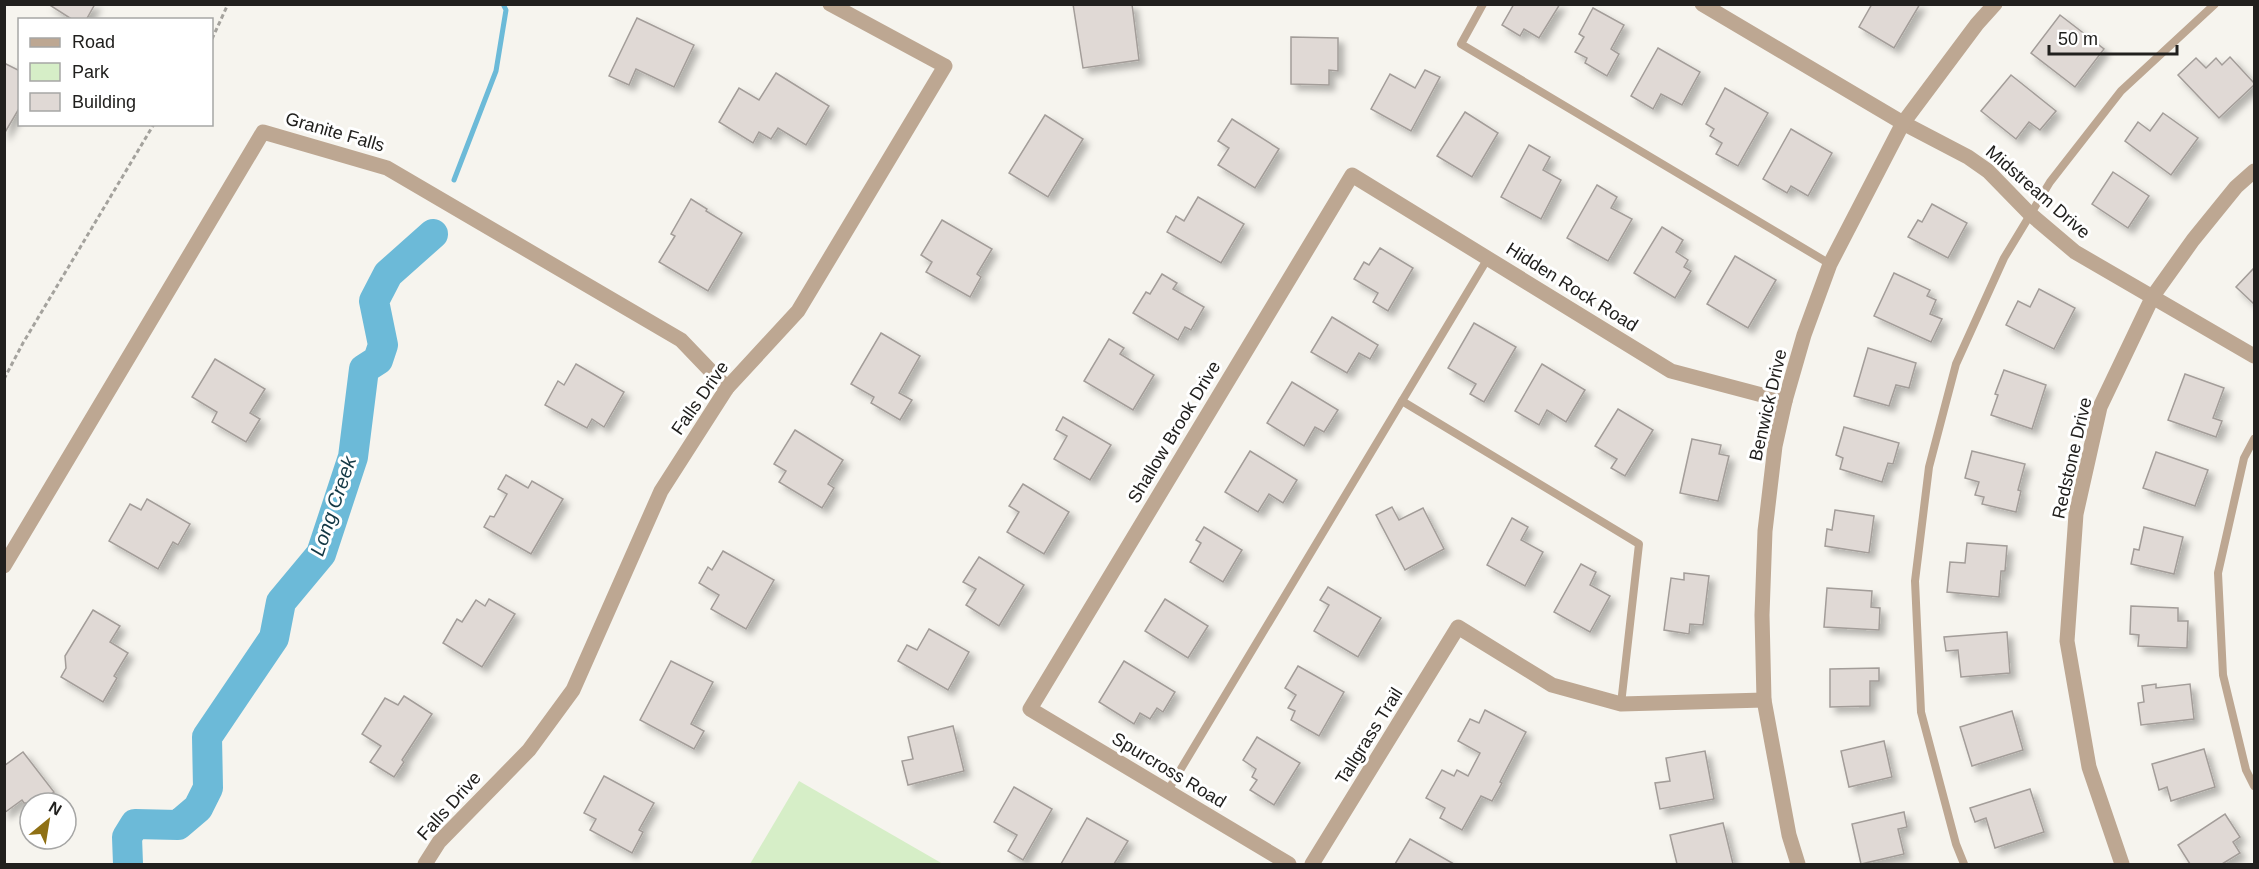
<svg xmlns="http://www.w3.org/2000/svg" width="2259" height="869" viewBox="0 0 2259 869" font-family="Arial,sans-serif">
<defs>
<filter id="shadow"><feDropShadow dx="5.5" dy="5.5" stdDeviation="3" flood-color="#0004"/></filter>
</defs>
<rect width="100%" height="100%" fill="#f6f4ee"/>
<polygon fill="#d6eec7" points="799,781 943,864 750,864"/>
<g fill="none" stroke-linecap="round" stroke-linejoin="round">
<polyline stroke="#6cbad8" stroke-width="5" points="454,180 496,71 506,10 503,4"/>
<polyline stroke="#6cbad8" stroke-width="30" points="128,864 127,837 135,824 178,825 198,808 208,788 207,737 274,638 281,602 321,554 353,457 364,369 378,360 383,345 374,301 388,274 433,234"/>
</g>
<g fill="#e0d9d5" stroke="#a39d99" stroke-width="1.5" filter="url(#shadow)">
<polygon points="48,4 95,4 86,20 73,20"/>
<polygon points="1073,4 1132,4 1139,60 1083,68"/>
<polygon points="1514,4 1560,4 1539,38 1524,29 1520,36 1502,25"/>
<polygon points="1872,4 1920,4 1894,48 1859,27"/>
<polygon points="1593,8 1624,25 1611,49 1619,54 1607,76 1585,63 1587,58 1575,52 1584,37 1579,34"/>
<polygon points="2060,15 2104,49 2075,87 2031,53"/>
<polygon points="637,18 694,45 674,87 636,69 629,85 609,76"/>
<polygon points="1291,37 1338,38 1338,71 1329,70 1329,85 1291,84"/>
<polygon points="1658,48 1700,72 1682,105 1661,94 1653,109 1631,96"/>
<polygon points="2230,57 2254,83 2254,85 2219,118 2178,75 2196,58 2206,68 2216,58 2222,65"/>
<polygon points="4,63 20,71 20,107 4,134"/>
<polygon points="1425,70 1440,77 1411,131 1371,109 1390,74 1415,88"/>
<polygon points="776,73 829,106 806,145 778,128 771,139 759,132 753,143 719,122 739,88 759,100"/>
<polygon points="2011,75 2056,111 2040,130 2029,122 2016,139 1981,111"/>
<polygon points="1725,88 1768,113 1738,166 1716,154 1722,143 1710,136 1714,129 1706,124"/>
<polygon points="1465,112 1498,133 1472,177 1437,156"/>
<polygon points="2163,113 2198,138 2171,175 2125,141 2138,122 2150,131"/>
<polygon points="1045,115 1083,139 1048,197 1009,173"/>
<polygon points="1232,119 1279,149 1255,188 1218,165 1229,148 1218,141"/>
<polygon points="1791,129 1832,153 1808,196 1791,186 1787,193 1763,179"/>
<polygon points="1529,145 1550,157 1543,170 1561,180 1541,219 1501,197"/>
<polygon points="2113,172 2149,196 2128,228 2092,204"/>
<polygon points="1597,185 1617,197 1611,208 1632,219 1608,261 1567,238"/>
<polygon points="1198,197 1244,224 1221,263 1167,232 1176,216 1184,221"/>
<polygon points="691,199 707,209 706,211 742,233 708,291 659,262 675,236 671,234"/>
<polygon points="1932,204 1967,223 1948,258 1908,237 1918,220 1922,222"/>
<polygon points="942,220 992,249 977,274 981,277 970,297 926,272 932,262 921,255"/>
<polygon points="1662,227 1683,240 1676,252 1688,260 1684,267 1691,271 1675,298 1634,273"/>
<polygon points="1380,248 1413,268 1388,311 1373,302 1378,293 1354,279 1364,262 1369,265"/>
<polygon points="1735,256 1776,280 1748,328 1707,304"/>
<polygon points="2254,268 2254,304 2236,287"/>
<polygon points="1894,273 1930,290 1927,296 1936,300 1930,314 1942,319 1931,342 1874,316"/>
<polygon points="1162,274 1177,283 1173,289 1204,307 1191,330 1185,327 1178,340 1133,313 1146,292 1150,294"/>
<polygon points="2039,289 2075,308 2054,349 2006,325 2018,301 2030,307"/>
<polygon points="1332,317 1378,345 1370,359 1359,353 1347,373 1311,352"/>
<polygon points="1474,323 1516,347 1484,402 1470,394 1476,384 1448,368"/>
<polygon points="881,333 920,356 899,393 912,400 900,420 871,403 874,397 851,384"/>
<polygon points="1109,339 1124,348 1120,354 1154,375 1133,410 1084,381"/>
<polygon points="1868,348 1916,363 1909,388 1896,385 1889,406 1854,396"/>
<polygon points="215,359 265,389 250,413 260,419 246,442 212,422 217,412 192,397"/>
<polygon points="576,364 624,392 604,427 592,419 587,428 545,405 558,381 564,385"/>
<polygon points="1542,364 1585,390 1566,422 1547,410 1539,425 1515,411"/>
<polygon points="2004,370 2046,385 2032,429 1991,415 1998,395 1995,394"/>
<polygon points="2185,374 2224,388 2213,418 2222,421 2216,437 2168,420"/>
<polygon points="1292,382 1338,410 1324,432 1315,427 1304,446 1267,423"/>
<polygon points="1618,409 1653,430 1625,476 1611,468 1617,459 1595,446"/>
<polygon points="1063,417 1111,445 1090,480 1054,459 1067,436 1056,430"/>
<polygon points="1844,427 1899,443 1893,464 1888,463 1882,482 1840,469 1843,458 1836,455"/>
<polygon points="795,430 843,460 828,484 834,488 822,508 779,482 786,471 774,464"/>
<polygon points="1692,439 1721,445 1719,454 1729,456 1718,501 1680,493"/>
<polygon points="1250,451 1297,480 1283,503 1269,494 1258,512 1225,492"/>
<polygon points="1972,451 2025,464 2018,490 2021,491 2016,512 1982,504 1984,497 1975,495 1979,482 1965,478"/>
<polygon points="2156,452 2208,470 2195,506 2143,488"/>
<polygon points="506,475 528,488 532,481 563,499 531,554 484,527 490,516 494,517 507,494 498,489"/>
<polygon points="1023,484 1069,512 1044,554 1007,532 1019,512 1009,506"/>
<polygon points="147,499 190,524 178,545 173,542 158,569 109,541 130,504 141,510"/>
<polygon points="1392,507 1399,520 1423,508 1444,549 1405,570 1376,515"/>
<polygon points="1835,510 1874,516 1869,553 1825,546 1827,529 1832,530"/>
<polygon points="1512,518 1528,527 1521,540 1543,552 1525,586 1487,565"/>
<polygon points="1204,527 1242,550 1223,582 1190,562 1201,543 1196,540"/>
<polygon points="2144,527 2183,537 2174,574 2131,564 2134,549 2139,550"/>
<polygon points="1967,543 2007,546 2005,571 2001,571 1999,597 1947,592 1950,562 1965,563"/>
<polygon points="723,551 774,580 746,629 711,609 719,595 699,583 708,567 712,570"/>
<polygon points="979,557 1024,585 999,626 966,605 976,589 963,582"/>
<polygon points="1581,564 1596,572 1590,585 1610,596 1590,632 1554,612"/>
<polygon points="1684,573 1709,576 1703,625 1690,624 1689,634 1664,630 1671,578 1684,580"/>
<polygon points="1328,587 1381,618 1358,657 1314,631 1329,605 1320,600"/>
<polygon points="1827,588 1872,591 1871,607 1880,608 1879,630 1824,627"/>
<polygon points="489,599 515,614 482,667 443,643 457,619 462,622 476,600 485,606"/>
<polygon points="1165,599 1208,626 1188,658 1145,631"/>
<polygon points="2131,606 2178,608 2178,621 2188,621 2187,648 2138,646 2139,635 2130,634"/>
<polygon points="93,610 120,626 110,642 128,653 114,676 117,678 103,702 61,677 66,668 65,656"/>
<polygon points="929,629 969,652 948,690 898,661 907,645 917,650"/>
<polygon points="2007,632 2010,673 1961,677 1958,650 1946,651 1944,637"/>
<polygon points="671,661 713,682 691,724 704,731 694,749 640,720"/>
<polygon points="1124,661 1175,692 1163,712 1157,708 1150,719 1140,713 1134,724 1099,702"/>
<polygon points="1298,666 1344,692 1319,736 1291,720 1295,711 1288,708 1296,695 1285,688"/>
<polygon points="1879,668 1879,681 1870,681 1870,706 1830,707 1830,669"/>
<polygon points="2156,684 2156,688 2190,684 2194,719 2141,725 2138,703 2144,702 2142,686"/>
<polygon points="404,696 432,714 402,760 404,762 394,777 370,762 381,746 362,734 385,698 398,705"/>
<polygon points="1485,710 1526,732 1500,782 1502,783 1492,801 1481,796 1462,830 1440,818 1445,808 1426,798 1442,770 1454,776 1457,770 1468,776 1480,753 1458,741 1470,719 1479,723"/>
<polygon points="2012,711 2023,750 1972,766 1960,727"/>
<polygon points="953,726 964,771 908,785 902,761 913,759 908,737"/>
<polygon points="1257,737 1300,763 1274,805 1250,790 1257,780 1252,777 1256,769 1243,760"/>
<polygon points="1884,741 1892,777 1849,787 1841,751"/>
<polygon points="2204,749 2215,787 2171,801 2167,787 2159,790 2152,764"/>
<polygon points="1705,751 1714,799 1660,809 1655,783 1670,781 1666,758"/>
<polygon points="23,752 54,792 40,803 24,803 22,800 4,813 4,766"/>
<polygon points="604,776 654,803 639,830 643,832 632,853 590,830 596,819 584,813"/>
<polygon points="1014,787 1052,809 1023,860 1008,851 1017,835 994,822"/>
<polygon points="2030,789 2044,832 1995,848 1986,818 1975,822 1970,808"/>
<polygon points="1904,812 1907,827 1898,829 1904,854 1861,864 1852,824"/>
<polygon points="2225,814 2240,837 2233,842 2240,853 2222,864 2190,864 2178,845"/>
<polygon points="1087,818 1128,841 1114,864 1061,864"/>
<polygon points="1723,823 1733,864 1677,864 1670,835"/>
<polygon points="1410,839 1454,864 1395,864"/>
</g>
<g fill="none" stroke-linecap="round" stroke-linejoin="round">
<g stroke="#a4a29d" stroke-width="3" stroke-dasharray="4.5 3" stroke-linecap="butt">
<polyline points="212,39 228,4"/>
<polyline points="4,379 23,343 154,124"/>
</g>
<g stroke="#bda792" stroke-width="8">
<polyline points="1483,4 1461,44 1830,264"/>
<polyline points="1402,401 1639,544 1621,704"/>
<polyline points="2254,439 2244,458 2218,573 2223,675 2246,770 2254,786"/>
<polyline points="1167,792 1488,258"/>
<polyline points="1964,864 1956,844 1921,712 1915,581 1929,467 1956,364 2004,258 2050,182 2121,91 2215,4"/>
</g>
<g stroke="#bda792" stroke-width="15">
<polyline points="1702,4 1903,123 1968,157 1988,171 2029,213 2075,252 2254,356"/>
<polyline points="4,566 263,132 387,168 681,340 727,388"/>
<polyline points="425,864 439,842 529,750 573,690 661,491 727,388 798,311 945,66 830,4"/>
<polyline points="1289,864 1030,709 1352,175 1671,371 1785,401"/>
<polyline points="1312,864 1458,627 1552,685 1621,704 1764,700"/>
<polyline points="1798,864 1789,835 1764,700 1762,615 1765,531 1775,446 1785,401 1804,335 1830,264 1903,123 1977,24 1995,4"/>
<polyline points="2122,864 2089,767 2067,641 2076,514 2100,407 2153,296 2193,240 2236,187 2254,171"/>
</g>
</g>
<g text-anchor="middle" dominant-baseline="central" stroke-width="6" stroke-linejoin="round" paint-order="stroke">
<g font-size="18" fill="#21201e" stroke="#fff">
<text transform="translate(335 132) rotate(16)">Granite Falls</text>
<text transform="translate(2038 192) rotate(41)">Midstream Drive</text>
<text transform="translate(1572 287) rotate(32)">Hidden Rock Road</text>
<text transform="translate(700 398) rotate(-55)">Falls Drive</text>
<text transform="translate(1768 405) rotate(-77)">Benwick Drive</text>
<text transform="translate(1174 432) rotate(-59)">Shallow Brook Drive</text>
<text transform="translate(2072 458) rotate(-77)">Redstone Drive</text>
<text transform="translate(1369 736) rotate(-58)">Tallgrass Trail</text>
<text transform="translate(1169 770) rotate(31)">Spurcross Road</text>
<text transform="translate(449 806) rotate(-48)">Falls Drive</text>
</g>
<g font-size="20" font-style="italic" fill="#123744" stroke="#fff">
<text transform="translate(333 506) rotate(-71)">Long Creek</text>
</g>
</g>
<rect width="2259" height="869" fill="none" stroke="#21201e" stroke-width="12"/>
<rect x="18" y="18" width="195" height="108" fill="#ffffff" stroke="#a6a6a5" stroke-width="1.5"/>
<rect x="30" y="38" width="30" height="9" fill="#bda792" stroke="#a6a6a5" stroke-width="1.5"/>
<text x="72" y="48" font-size="18" fill="#21201e">Road</text>
<rect x="30" y="63" width="30" height="18" fill="#d6eec7" stroke="#a6a6a5" stroke-width="1.5"/>
<text x="72" y="78" font-size="18" fill="#21201e">Park</text>
<rect x="30" y="93" width="30" height="18" fill="#e0d9d5" stroke="#a6a6a5" stroke-width="1.5"/>
<text x="72" y="108" font-size="18" fill="#21201e">Building</text>
<g transform="translate(48 821) rotate(30)"><circle r="28" fill="#ffffff" stroke="#a6a6a5" stroke-width="1.5"/>
<path d="M0-4.5L10 22L0 15L-10 22Z" fill="#8f7014"/>
<text y="-9" font-size="16" font-weight="bold" text-anchor="middle" fill="#21201e">N</text>
</g>
<path d="M2049 45v9h128v-9" fill="none" stroke="#21201e" stroke-width="3"/>
<text x="2058" y="45" font-size="18" fill="#21201e" stroke="#ffffff" stroke-width="4.5" paint-order="stroke">50 m</text>
</svg>
